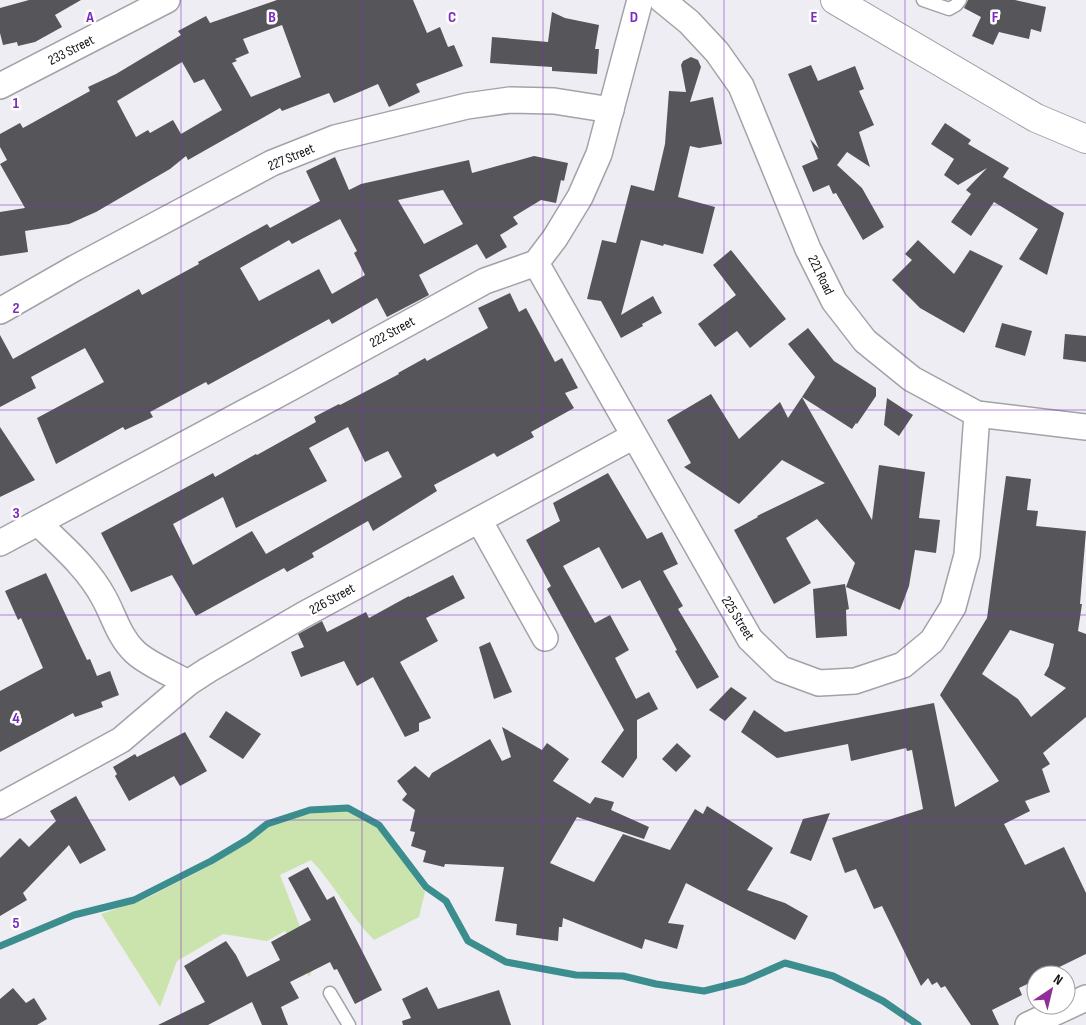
<svg xmlns="http://www.w3.org/2000/svg" width="1086" height="1025" viewBox="0 0 1086 1025" font-family="'Sofia Sans Condensed',sans-serif">
<rect width="100%" height="100%" fill="#ededf3"/>
<path fill="#cbe4ae" d="M345 808 373 822 425 892 419 917 374 940C350 916 334 884 311 860L280 875 315 965 309 977 285 931 267 941 223 934 177 961 160 1007 101 914 147 898 209 866 257 832 287 818Z"/>
<g fill="none" stroke-linecap="round" stroke-linejoin="round">
<polyline stroke="#3b8d8e" stroke-width="7" points="0,946 74,915 134,900 211,861 248,839 267,824 310,810 348,808 379,825 426,887 446,901 468,941 506,962 576,975 623,976 656,984 704,991 744,981 785,963 833,976 883,1001 918,1025"/>
</g>
<g fill="#55555a" fill-rule="evenodd">
<polygon points="29,0 81,0 55,15 62,27 35,42 18,46 17,42 3,45 0,33 0,8"/>
<path d="M277 0H413L427 33 440 27 448 47 454 45 463 66 416 84 420 92 389 107 378 84 334 103 329 93 282 111 280 108 188 160 186 156 170 169 96 212 69 224 25 231 28 252 0 256V212L25 208 0 164 7 160 0 147V134L20 123 23 128 90 91 88 87 116 74 181 35 178 31 206 16 210 23ZM282 25 301 77 251 97 232 63 237 61 235 59 249 53 243 39ZM182 62 194 83 204 79 222 110 181 134 173 120 150 133 148 130 136 137 117 101Z"/>
<polygon points="968,0 1015,0 1046,7 1041,32 1031,29 1029,39 999,32 993,45 972,36 981,17 964,8"/>
<polygon points="552,12 565,18 599,25 595,49 599,49 597,74 552,71 552,67 490,63 492,37 548,42"/>
<polygon points="691,57 698,60 701,67 690,102 713,97 722,144 699,148 690,146 678,197 715,207 703,254 664,244 663,246 641,240 621,315 653,296 662,313 642,324 643,326 621,338 601,301 587,299 602,240 616,243 631,185 654,191 665,144 669,91 686,92 681,65 683,61"/>
<polygon points="811,65 818,81 855,66 864,89 859,91 874,125 859,132 870,167 847,152 837,165 862,188 884,227 863,240 836,193 833,194 829,185 813,192 802,166 818,159 810,139 819,149 788,74"/>
<polygon points="945,123 971,140 968,144 1009,168 1003,177 1064,213 1047,275 1019,259 1038,229 994,202 971,236 951,222 971,194 966,190 987,168 958,185 944,175 954,159 931,144"/>
<path d="M534 156 568 163 564 181 561 180 556 203 541 200 513 217 518 224 500 235 507 247 486 259 477 244 419 275 429 295 387 317 377 298 332 324 329 319 208 385 206 382 150 412 153 417 125 430 123 427 56 464 37 418 104 382 85 348 31 377 36 388 0 407V335L13 359 139 289 142 295 199 264 198 262 267 224 270 228 320 201 306 171 335 157 349 190 361 184 469 160 472 173ZM443 190 463 224 424 244 398 200ZM340 219 357 251 354 253 365 275 332 294 319 269 259 301 240 268 289 240 292 244Z"/>
<polygon points="918,240 954,274 970,250 1003,266 964,333 920,308 892,280 912,260 905,254"/>
<polygon points="731,250 786,319 750,348 737,331 715,347 698,324 736,295 713,265"/>
<path d="M510 293 519 312 526 308 555 362 562 358 578 388 565 393 574 408 531 432 534 437 497 457 494 453 434 485 437 491 373 531 368 521 312 553 314 557 287 572 284 568 196 616 172 575 131 592 101 533 213 473 215 477 256 454 257 455 316 422 314 417 339 404 340 405 399 374 398 373 425 358 427 361 488 328 478 308ZM348 427 365 462 388 451 402 477 266 554 252 531 193 565 173 524 223 497 236 528 327 481 309 448Z"/>
<polygon points="1002,323 1032,331 1025,356 995,347"/>
<polygon points="808,328 834,361 876,388 876,396 857,424 856,423 852,429 802,397 815,377 788,344"/>
<polygon points="1065,334 1086,336 1086,362 1063,359"/>
<polygon points="711,394 739,439 780,402 788,418 802,397 872,520 879,465 925,472 919,518 940,520 936,553 915,550 909,586 900,610 846,587 855,563 817,519 786,538 811,583 774,604 734,530 758,517 757,516 825,483 782,460 739,504 684,467 691,463 667,420"/>
<polygon points="887,398 913,415 899,436 884,425"/>
<polygon points="0,427 35,480 0,497"/>
<polygon points="608,473 647,539 662,532 678,564 663,571 683,606 678,609 719,677 697,689 675,651 677,650 640,580 622,589 599,547 563,566 595,623 610,615 629,650 615,658 636,699 649,692 658,709 637,720 637,758 623,778 601,762 624,730 547,589 551,586 526,540 560,521 553,503"/>
<path d="M1006 476 1031 479 1027 510 1038 511 1036 526 1086 531 1080 604H1082L1078 631 1086 634V717L1043 753 1050 764 1042 769 1050 792 1025 801 1030 811 1004 824 1025 865 1064 847 1086 893V954L1043 975H1036V980L1019 988 1022 995 992 1010 999 1025H971L945 986 941 988 937 982 932 985 928 978 921 986 882 906 874 909 856 869 845 873 832 838 923 809 912 750 907 751 906 748 851 761 848 744 777 758 741 732 754 710 785 732 934 703 955 807 999 781 940 695 987 618ZM1010 630 1054 644 1049 666 1044 675 1066 688 1031 717 1018 699 982 674Z"/>
<polygon points="46,573 87,660 90,659 97,676 110,671 119,695 101,702 103,707 75,717 73,713 0,752 0,691 43,668 21,618 18,620 5,591"/>
<polygon points="453,575 465,598 426,618 438,641 400,662 431,718 419,723 419,731 405,737 373,677 357,686 344,661 301,677 291,652 304,647 298,634 322,621 327,632 366,612 369,618 409,596 409,597"/>
<polygon points="845,584 849,609 846,610 847,636 816,638 813,589"/>
<polygon points="490,642 512,692 494,699 479,647"/>
<polygon points="731,687 747,698 725,721 709,710"/>
<polygon points="226,711 261,734 243,759 209,737"/>
<polygon points="502,727 542,750 547,743 569,759 553,781 590,804 595,797 614,802 611,810 649,827 644,839 577,817 550,863 594,882 623,834 670,850 695,809 703,814 707,806 773,848 747,890 785,903 808,916 795,940 686,883 668,923 684,925 677,949 645,939 642,949 563,918 562,927 559,927 558,941 516,935 517,924 495,921 504,867 445,864 444,867 423,862 426,851 411,846 415,832 410,831 415,810 402,800 407,794 397,781 415,766 429,778 432,773 490,739 502,761 511,757"/>
<polygon points="185,732 207,771 180,786 174,776 129,801 115,776 117,774 113,767 135,754 137,757"/>
<polygon points="677,743 691,756 676,772 662,759"/>
<polygon points="76,796 106,850 80,864 69,845 23,893 27,900 0,916 0,858 20,838 29,847 56,821 50,811"/>
<polygon points="830,813 811,861 790,853 803,819"/>
<polygon points="308,867 327,900 334,896 382,990 355,1004 337,969 334,970 330,962 290,982 299,998 281,1007 288,1025 262,1025 252,1002 208,1025 158,1025 205,1002 184,966 226,941 236,955 247,977 280,960 271,942 311,920 288,878"/>
<polygon points="427,987 438,1009 499,990 511,1025 403,1025 402,1021 411,1018 402,999"/>
<polygon points="13,988 26,1003 34,998 47,1019 37,1025 0,1025 0,999"/>
</g>
<g fill="none" stroke-linecap="round" stroke-linejoin="round">
<g stroke="#a2a3a8" stroke-width="15">
<g id="lane">
<polyline points="923,0 949,9 956,5 960,0"/>
<polyline points="330,993 349,1025"/>
</g>
</g>
<g stroke="#a2a3a8" stroke-width="28">
<g id="street">
<polyline points="662,0 689,22 717,52 741,86 808,249 834,301 865,341 912,379 977,414 1086,427"/>
<polyline points="0,86 167,0"/>
<polyline points="536,263 750,639 781,669 819,683 855,681 903,665 932,641 953,607 967,555 977,414"/>
<polyline points="0,311 75,268 272,163 335,138 467,106 510,100 554,101 611,110"/>
<polyline points="479,520 545,638"/>
<path d="M38 523C62 546 88 568 104 598 114 616 119 637 135 652 149 665 171 673 188 683"/>
<polyline points="0,543 292,387 485,281 536,263 555,238 580,197 599,154 640,0"/>
<polyline points="0,806 121,740 188,683 208,670 303,615 634,436"/>
<polyline points="1028,1025 1086,998"/>
</g>
</g>
<g stroke="#a2a3a8" stroke-width="30">
<polyline id="secondary" points="835,0 1036,118 1086,139"/>
</g>
<use href="#lane" stroke="#fff" stroke-width="12"/>
<use href="#street" stroke="#fff" stroke-width="25"/>
<use href="#secondary" stroke="#fff" stroke-width="28"/>
</g>
<path fill="none" stroke="#7b2cbf" stroke-width="1" stroke-opacity="0.55" d="M181 0V1025M362 0V1025M543 0V1025M724 0V1025M905 0V1025M0 205H1086M0 410H1086M0 615H1086M0 820H1086"/>
<g text-anchor="middle" dominant-baseline="central" stroke-width="5" stroke-linejoin="round" paint-order="stroke">
<g font-size="14" fill="#111113" stroke="#fff">
<text transform="translate(71 50) rotate(-27)">233 Street</text>
<text transform="translate(291 157) rotate(-23)">227 Street</text>
<text transform="translate(821 275) rotate(64)">221 Road</text>
<text transform="translate(392 332) rotate(-29)">222 Street</text>
<text transform="translate(332 599) rotate(-29)">226 Street</text>
<text transform="translate(738 618) rotate(58)">225 Street</text>
</g>
</g>
<g font-size="16" text-anchor="middle" font-weight="bold" fill="#7b2cbf" stroke="#fff" stroke-width="5" stroke-linejoin="round" paint-order="stroke">
<text x="90" y="22">A</text>
<text x="272" y="22">B</text>
<text x="452" y="22">C</text>
<text x="634" y="22">D</text>
<text x="814" y="22">E</text>
<text x="995" y="22">F</text>
<text x="16" y="108">1</text>
<text x="16" y="313">2</text>
<text x="16" y="518">3</text>
<text x="16" y="723">4</text>
<text x="16" y="928">5</text>
</g>
<g transform="translate(1051 990) rotate(35)"><circle r="24" fill="#ffffff" stroke="#a0a0a1"/>
<path d="M0-4L9 19L0 12L-9 19Z" fill="#8f2f97"/>
<text y="-8" font-size="14" font-weight="bold" text-anchor="middle" fill="#111113">N</text>
</g>
</svg>
